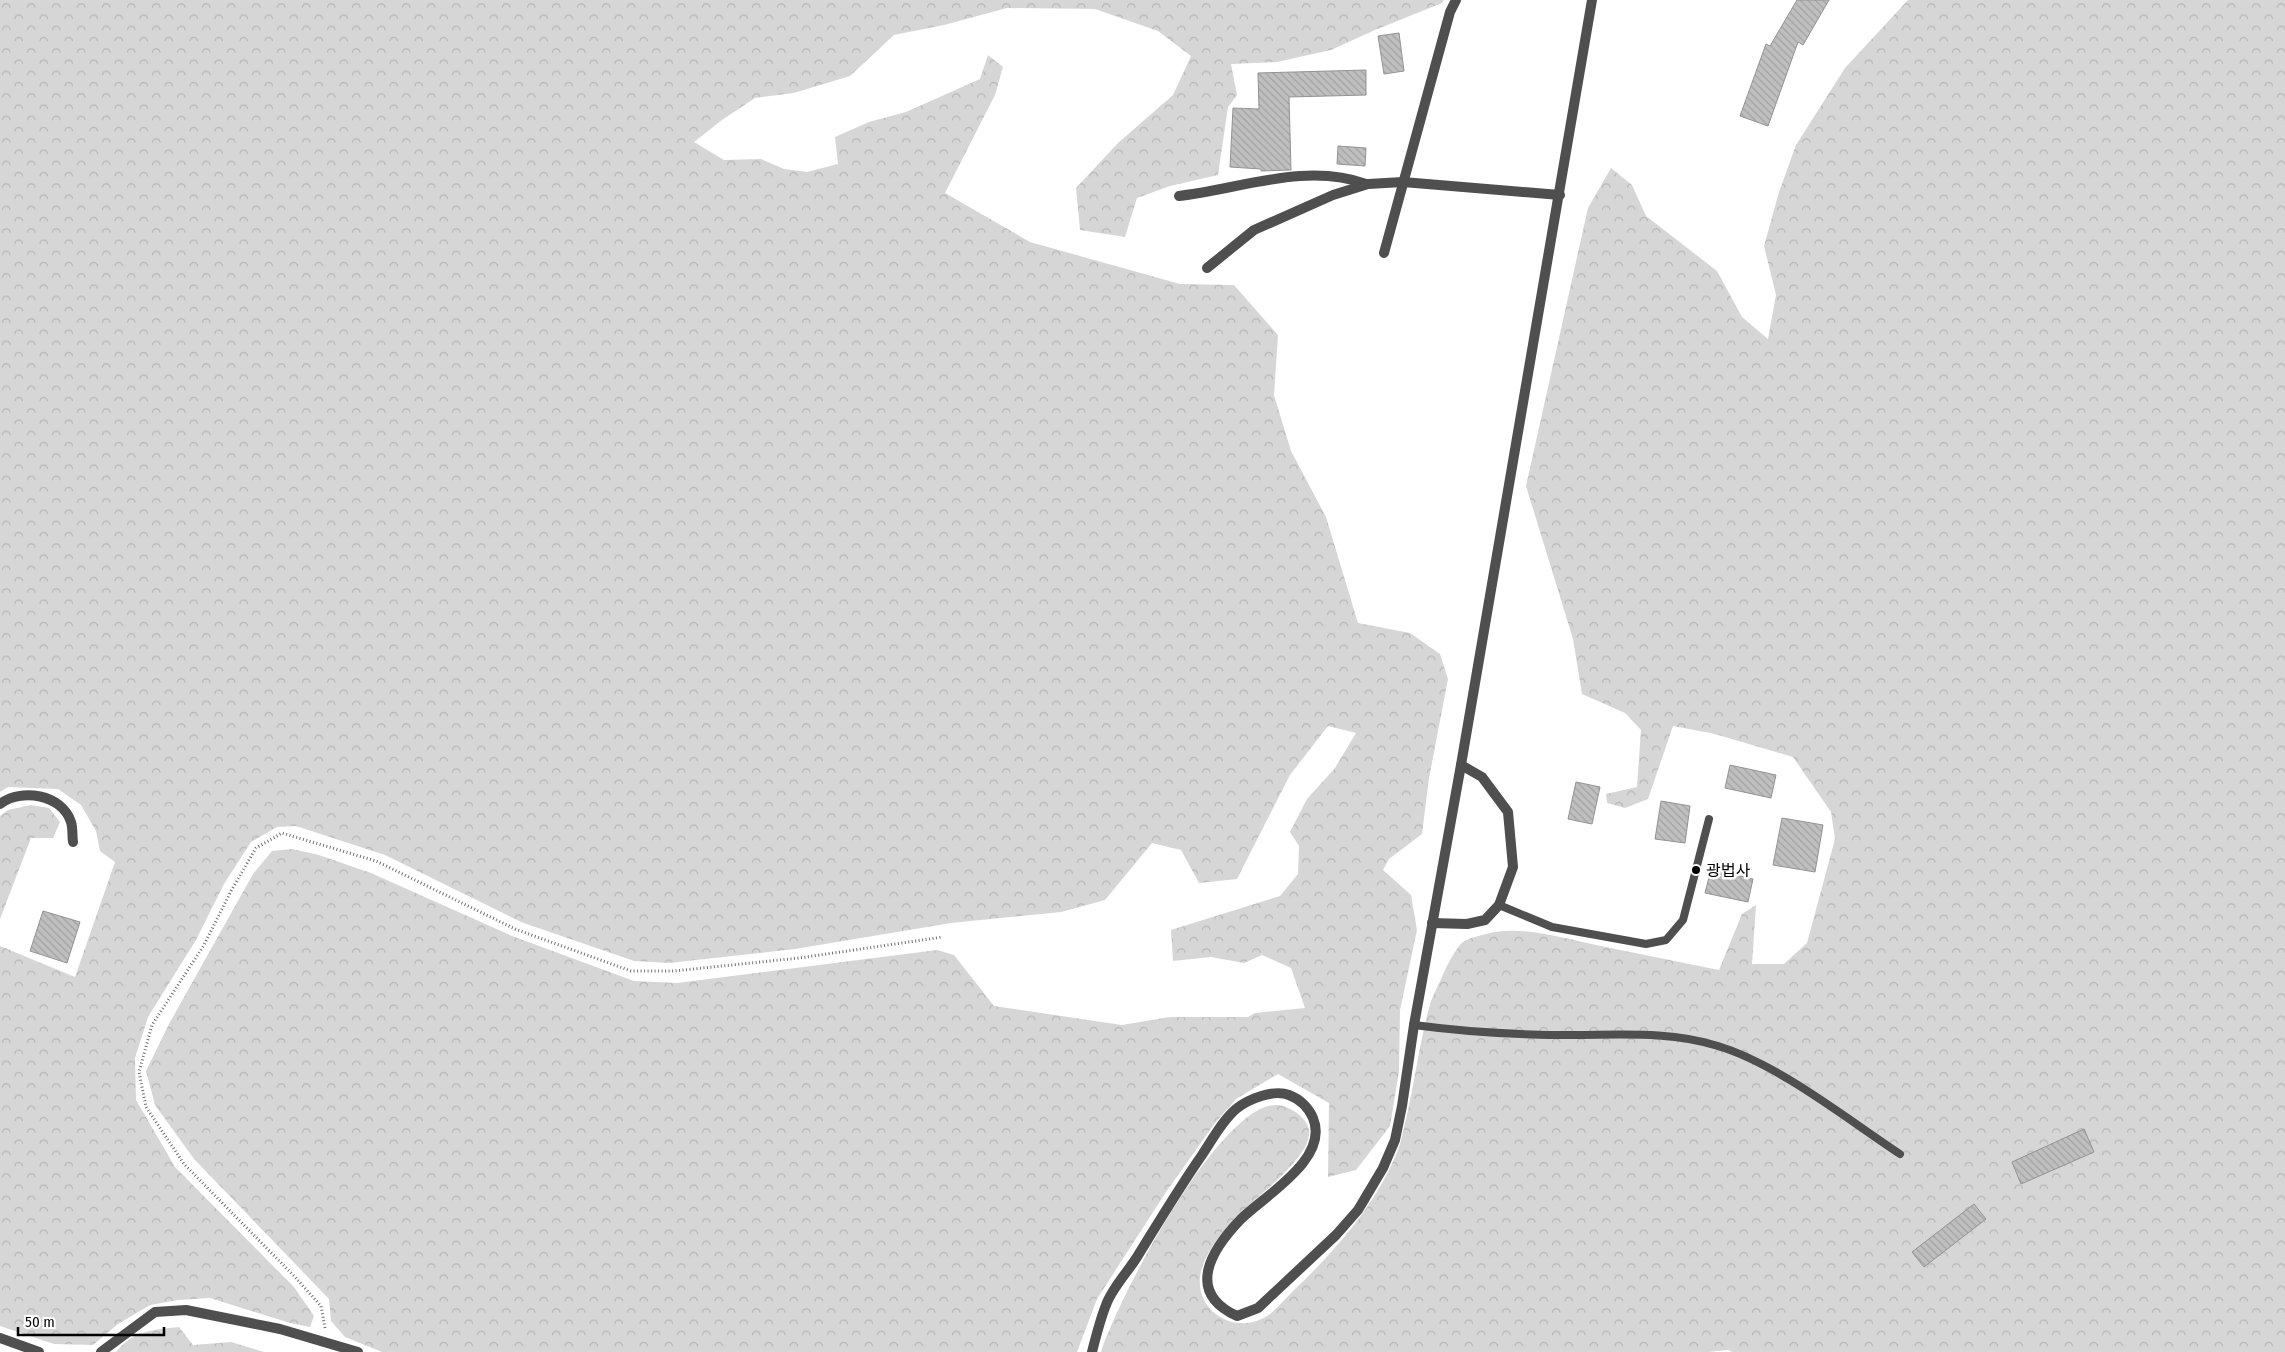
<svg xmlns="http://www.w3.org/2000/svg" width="2285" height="1352" viewBox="0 0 2285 1352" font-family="'Fira Sans Condensed','Noto Sans KR',sans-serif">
<defs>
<pattern id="forest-crowns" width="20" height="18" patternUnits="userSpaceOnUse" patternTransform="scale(1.25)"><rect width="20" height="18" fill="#d6d6d6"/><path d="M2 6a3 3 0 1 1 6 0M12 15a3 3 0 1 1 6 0" fill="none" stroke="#b6b6b6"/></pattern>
<pattern id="building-back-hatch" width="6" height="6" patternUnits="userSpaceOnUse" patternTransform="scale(1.25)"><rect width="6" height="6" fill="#bfbfbf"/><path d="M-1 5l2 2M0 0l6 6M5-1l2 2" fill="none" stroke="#a2a2a2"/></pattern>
</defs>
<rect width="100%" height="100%" fill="#fff"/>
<g fill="url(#forest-crowns)">
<polygon points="0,0 1444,0 1442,3 1375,30 1331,50 1277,62 1231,64 1237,95 1228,107 1218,175 1170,186 1137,198 1125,237 1080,230 1076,188 1118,143 1173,95 1191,56 1158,31 1095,9 1007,8 944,25 894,35 850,76 794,93 755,98 722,120 694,142 724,160 761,159 784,169 807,172 838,164 835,137 869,122 906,112 980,79 988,55 1003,67 995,95 945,193 1030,242 1180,284 1234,285 1278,335 1274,395 1291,451 1326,517 1358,623 1410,633 1440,654 1448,679 1429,778 1422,834 1389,859 1383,870 1411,895 1417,930 1400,1010 1399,1071 1390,1126 1356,1170 1328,1177 1329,1103 1278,1074 1236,1099 1215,1123 1166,1192 1097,1299 1077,1352 382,1352 345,1337 331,1321 329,1299 194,1159 155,1105 146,1071 169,1024 253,874 272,851 292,849 319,855 371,873 512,936 634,981 677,983 937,950 954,955 994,1006 1122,1025 1170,1017 1248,1017 1255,1013 1305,1008 1291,968 1262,955 1244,963 1211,957 1173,961 1171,930 1280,896 1298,874 1299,846 1290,832 1307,799 1335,768 1356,733 1328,726 1290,775 1237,879 1199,883 1181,850 1152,843 1105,900 1061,912 951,923 795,949 669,963 634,961 521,922 385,855 296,826 277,827 251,842 224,884 196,940 148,1017 135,1058 136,1100 175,1167 294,1287 314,1316 310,1327 290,1323 210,1298 178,1300 150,1305 118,1324 93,1345 54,1344 0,1326 0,946 75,977 115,862 100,851 96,831 81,805 58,789 8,787 0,792"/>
<path d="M1908 0H2285V1352H1732L1728 1350 1708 1352H1101C1114 1307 1229 1081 1286 1107 1296 1111 1307 1119 1309 1130 1313 1157 1254 1198 1237 1216 1224 1230 1210 1246 1203 1265 1187 1307 1234 1340 1270 1314 1278 1307 1286 1298 1294 1290 1335 1251 1376 1205 1397 1152 1402 1141 1403 1130 1406 1119 1415 1081 1420 1038 1431 1001 1435 991 1441 980 1445 970 1449 962 1456 948 1463 942 1470 937 1486 934 1495 932 1531 927 1566 939 1601 946 1640 954 1679 962 1719 970L1742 914 1756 905 1752 964H1784L1807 943 1835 839 1831 812 1793 757 1715 734 1673 726 1648 799 1625 808 1607 803 1606 794 1637 787 1641 730 1625 713 1582 694 1573 639 1526 486 1588 208 1611 168 1632 185 1646 216 1717 271 1742 317 1768 339 1776 295 1764 246 1779 192 1796 145 1845 68Z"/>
<polygon points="31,805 49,808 60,822 53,838 31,838 0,919 0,816 8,810"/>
<path d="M179 1327 193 1345 231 1342 264 1352H116C134 1330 152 1330 179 1327Z"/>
</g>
<g fill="url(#building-back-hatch)" stroke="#939393">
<polygon points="1797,0 1829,0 1803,45 1798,42 1768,126 1740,116 1766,44 1770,46"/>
<polygon points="1399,33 1404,71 1384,74 1378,36"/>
<polygon points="1366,70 1366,95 1289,97 1291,170 1261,171 1261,169 1230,167 1233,108 1259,109 1258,73"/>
<polygon points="1338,146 1366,148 1365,166 1337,164"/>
<polygon points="1730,765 1776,775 1771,798 1725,788"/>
<polygon points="1576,782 1600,787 1592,824 1568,819"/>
<polygon points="1661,801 1690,806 1685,843 1655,839"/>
<polygon points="1782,818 1823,825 1815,872 1773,865"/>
<polygon points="1711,869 1753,879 1748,902 1705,893"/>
<polygon points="43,911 80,922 67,963 30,951"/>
<polygon points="2084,1129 2094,1152 2021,1184 2012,1162"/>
<polygon points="1974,1204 1986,1219 1924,1267 1912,1252"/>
</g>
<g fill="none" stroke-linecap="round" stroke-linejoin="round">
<polyline stroke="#717171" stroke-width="3" stroke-dasharray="1 2.5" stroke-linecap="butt" points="325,1328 321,1306 294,1276 184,1164 146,1107 139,1072 152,1025 204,945 231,891 256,848 282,833 376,861 515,929 631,971 674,971 799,958 943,937"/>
<g stroke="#4f4f4f" stroke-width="8">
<polyline points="1499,905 1552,927 1646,944 1666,940 1683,920 1709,819"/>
<path d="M1414 1025C1466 1032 1519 1035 1572 1035 1622 1035 1670 1031 1718 1046 1778 1064 1847 1119 1900 1154"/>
</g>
<g stroke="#4f4f4f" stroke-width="10">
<path d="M1179 196C1240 189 1306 162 1366 184"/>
<polyline points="1384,253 1450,12 1456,0"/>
<polyline points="1207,268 1254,230 1333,195 1368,184 1403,182 1560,195"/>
<path d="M0 804C21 788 62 794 71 822 73 828 72 836 73 842"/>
<polyline points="1432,923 1467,924 1485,920 1499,905 1513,867 1508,812 1482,777 1461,765"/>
<polyline points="0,1338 39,1352"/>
<polyline points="101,1352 155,1312 186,1310 280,1329 358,1352"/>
<path d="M1092 1352C1096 1336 1100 1320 1106 1305 1112 1288 1127 1273 1137 1257 1158 1223 1179 1188 1202 1155 1212 1140 1222 1121 1236 1109 1248 1099 1274 1089 1289 1095 1300 1099 1309 1108 1313 1118 1330 1159 1264 1196 1241 1219 1211 1250 1185 1292 1237 1316L1258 1308 1336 1235 1358 1210 1383 1168 1395 1140 1402 1106 1414 1025"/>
</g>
<polyline stroke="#4f4f4f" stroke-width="10" points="1414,1025 1461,765 1592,0"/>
</g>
<circle fill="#000" stroke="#fff" stroke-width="2" cx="1696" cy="870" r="5"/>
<g text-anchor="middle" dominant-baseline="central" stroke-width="5" stroke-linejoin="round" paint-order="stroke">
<g font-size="16" fill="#000" stroke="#fff" text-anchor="start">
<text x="1706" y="870">광법사</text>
</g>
</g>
<path d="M18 1327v8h146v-8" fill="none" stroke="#000000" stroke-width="2.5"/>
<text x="25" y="1327" font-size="15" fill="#000000" stroke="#ffffff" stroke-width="4" paint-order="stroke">50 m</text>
</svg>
